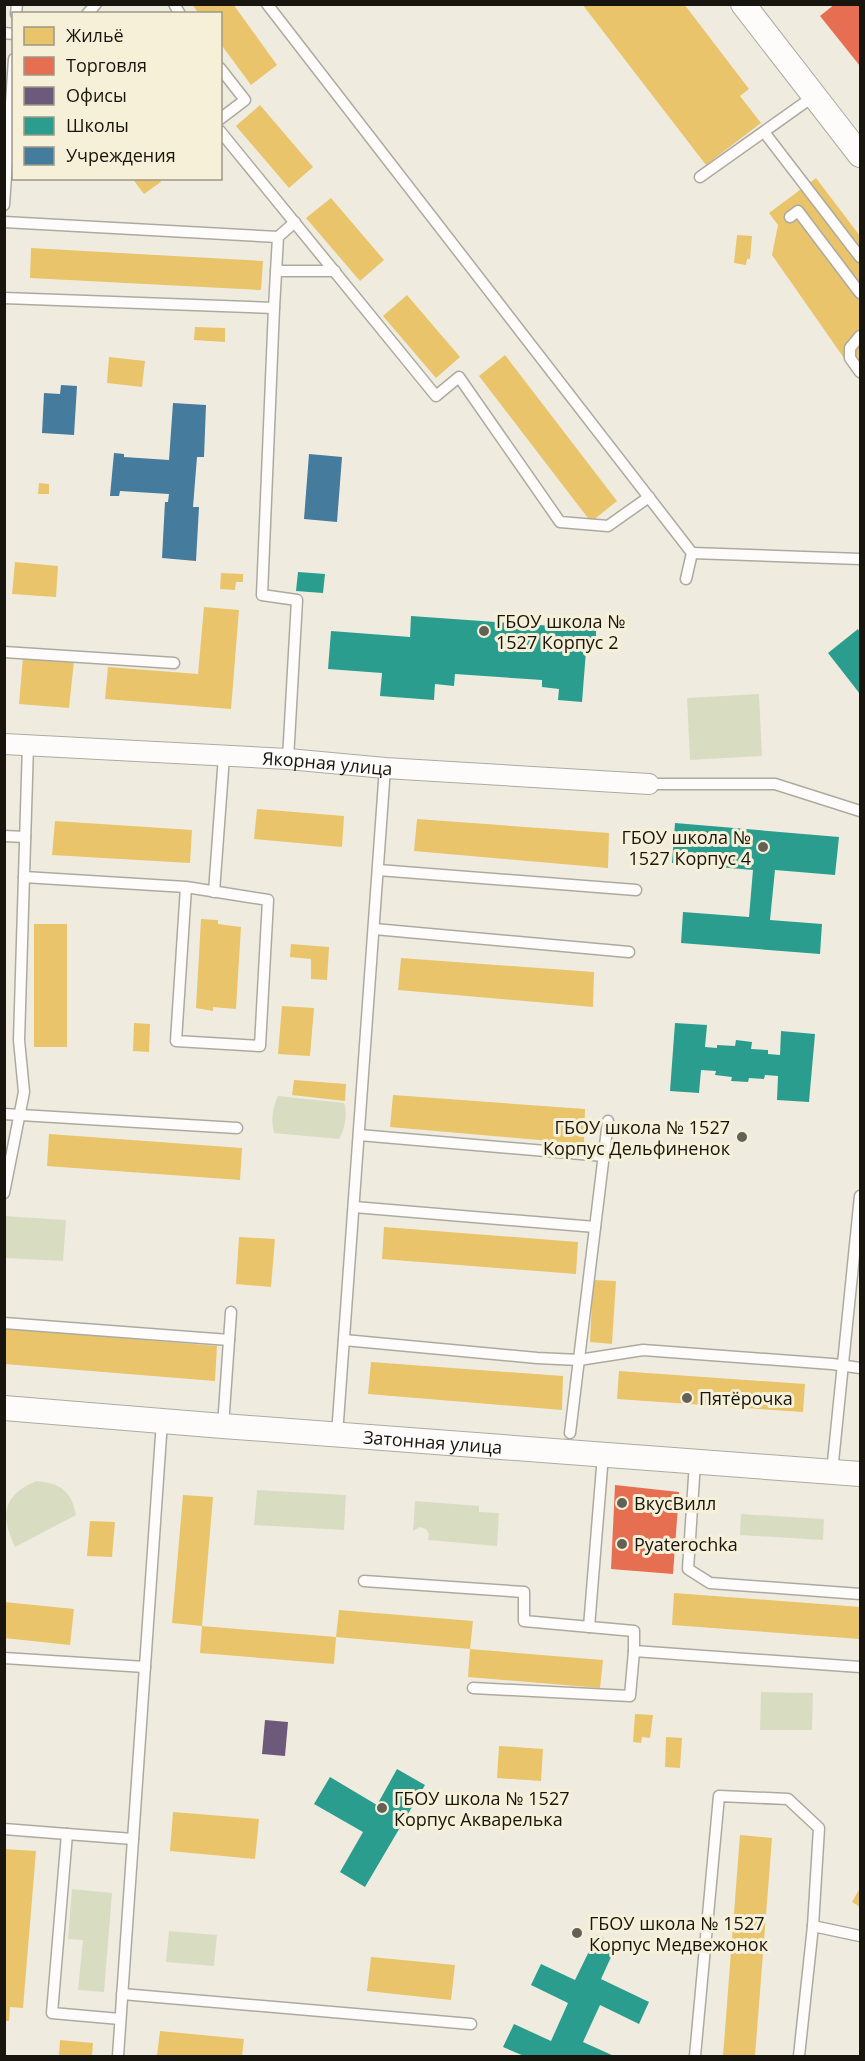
<svg xmlns="http://www.w3.org/2000/svg" width="865" height="2061" viewBox="0 0 865 2061" font-family="'Open Sans',sans-serif">
<rect width="100%" height="100%" fill="#efecdf"/>
<g fill="#d8ddc2">
<polygon points="759,694 762,756 690,760 687,698"/>
<path d="M278 1096 344 1103C348 1115 345 1128 339 1139L274 1133C271 1119 272 1109 278 1096Z"/>
<polygon points="5,1216 66,1220 63,1261 5,1258"/>
<path d="M36 1481C60 1483 71 1490 76 1515L15 1547C0 1515 2 1496 36 1481Z"/>
<polygon points="257,1490 346,1495 344,1530 254,1525"/>
<polygon points="415,1501 479,1506 479,1512 499,1513 497,1546 428,1540 429,1534 426,1529 420,1527 413,1531"/>
<polygon points="741,1514 824,1519 823,1540 740,1535"/>
<polygon points="761,1692 813,1693 812,1730 760,1730"/>
<polygon points="72,1889 112,1893 104,1992 78,1990 83,1940 68,1939"/>
<polygon points="169,1931 217,1935 214,1966 166,1962"/>
</g>
<g fill="#e9c46a">
<polygon points="192,4 233,4 277,65 251,85 220,43 220,14 199,14"/>
<polygon points="582,4 684,4 749,89 740,96 761,123 706,165"/>
<polygon points="260,105 313,167 289,188 236,126"/>
<polygon points="132,178 158,178 161,182 144,194"/>
<polygon points="816,178 860,236 860,381 772,255 778,225 769,213"/>
<polygon points="331,198 384,260 360,281 306,218"/>
<polygon points="737,235 752,236 750,259 747,259 746,265 734,263"/>
<polygon points="31,248 263,261 261,290 30,278"/>
<polygon points="407,295 460,357 436,378 383,316"/>
<polygon points="195,327 225,328 225,342 194,340"/>
<polygon points="505,355 617,501 591,522 479,376"/>
<polygon points="109,357 145,361 142,387 107,383"/>
<polygon points="39,483 49,484 49,494 38,494"/>
<polygon points="15,562 58,566 56,597 12,594"/>
<polygon points="221,573 243,574 243,582 236,582 235,590 220,589"/>
<polygon points="204,607 239,610 231,709 105,699 108,667 198,674"/>
<polygon points="23,657 74,661 69,708 19,704"/>
<polygon points="257,809 344,816 342,847 254,839"/>
<polygon points="417,819 609,833 608,868 414,851"/>
<polygon points="55,821 192,830 190,863 52,855"/>
<polygon points="201,919 218,920 218,924 241,927 236,1009 213,1007 213,1011 196,1008"/>
<rect x="34" y="924" width="33" height="123"/>
<polygon points="291,944 329,947 327,980 311,979 311,959 290,957"/>
<polygon points="401,958 594,972 593,1007 398,990"/>
<polygon points="282,1006 314,1008 310,1056 278,1054"/>
<polygon points="134,1023 150,1024 149,1052 133,1051"/>
<polygon points="294,1080 346,1084 345,1101 292,1095"/>
<polygon points="393,1095 585,1109 584,1144 390,1127"/>
<polygon points="49,1134 242,1148 240,1180 47,1166"/>
<polygon points="384,1227 578,1242 576,1274 382,1259"/>
<polygon points="239,1237 275,1239 271,1287 236,1284"/>
<polygon points="593,1280 616,1281 612,1344 590,1342"/>
<polygon points="4,1328 217,1346 215,1381 4,1364"/>
<polygon points="371,1362 563,1376 562,1410 368,1394"/>
<polygon points="619,1371 805,1384 803,1412 617,1399"/>
<polygon points="183,1495 213,1497 202,1626 172,1623"/>
<polygon points="90,1521 115,1522 112,1557 87,1556"/>
<polygon points="674,1593 860,1607 860,1639 672,1625"/>
<polygon points="4,1602 74,1609 70,1645 4,1638"/>
<polygon points="339,1610 473,1621 470,1649 336,1637"/>
<polygon points="202,1626 336,1637 334,1664 200,1653"/>
<polygon points="470,1649 603,1660 600,1688 468,1677"/>
<polygon points="635,1714 653,1715 650,1738 642,1737 641,1743 633,1742"/>
<polygon points="666,1737 682,1738 680,1768 665,1767"/>
<polygon points="499,1746 543,1749 541,1781 497,1778"/>
<polygon points="173,1812 259,1819 255,1859 170,1851"/>
<polygon points="740,1835 772,1838 755,2056 723,2056"/>
<polygon points="4,1849 36,1851 23,2008 10,2007 9,2021 4,2021"/>
<polygon points="860,1888 860,1907 852,1902"/>
<polygon points="371,1957 455,1965 451,2000 367,1991"/>
<polygon points="160,2031 244,2039 242,2056 157,2056"/>
<polygon points="60,2040 93,2043 92,2056 59,2056"/>
</g>
<g fill="#e76f51">
<polygon points="835,4 860,4 860,66 820,16"/>
<polygon points="615,1485 679,1492 673,1574 611,1569"/>
</g>
<polygon fill="#6d597a" points="265,1720 288,1722 285,1756 262,1754"/>
<g fill="#2a9d8f">
<polygon points="298,572 325,574 323,593 296,591"/>
<polygon points="411,616 596,629 596,639 587,638 582,702 558,700 559,689 542,687 542,680 455,674 454,686 435,684 434,700 380,696 382,673 328,669 331,631 410,637"/>
<polygon points="858,629 860,633 860,694 828,653"/>
<polygon points="675,823 839,837 835,875 775,870 770,920 822,924 820,954 681,943 683,912 749,917 753,870 672,863"/>
<polygon points="675,1023 707,1025 705,1047 717,1048 717,1045 735,1046 736,1040 752,1042 751,1049 768,1050 768,1054 780,1055 781,1031 815,1034 809,1102 777,1100 778,1076 765,1075 764,1079 749,1078 748,1082 731,1081 732,1077 715,1075 716,1071 701,1070 699,1093 670,1091"/>
<polygon points="397,1769 425,1785 365,1887 340,1872 363,1832 314,1804 330,1777 377,1805"/>
<polygon points="597,1935 617,1944 601,1979 649,2002 639,2024 600,2005 583,2042 614,2056 524,2056 503,2047 514,2024 551,2041 568,2003 531,1985 541,1964 575,1980"/>
</g>
<g fill="#457b9d">
<polygon points="61,385 77,386 74,435 42,433 44,393 60,394"/>
<polygon points="173,403 206,405 204,457 197,457 193,507 199,507 196,561 162,558 165,502 168,502 169,494 120,491 119,496 110,496 114,453 124,454 124,457 169,460"/>
<polygon points="309,454 342,457 337,522 304,519"/>
</g>
<g fill="none" stroke-linecap="round" stroke-linejoin="round">
<g stroke="#acaaa0" stroke-width="13">
<g id="service">
<polyline points="174,4 180,14"/>
<polyline points="267,4 692,553"/>
<polyline points="16,14 17,4"/>
<polyline points="87,14 96,4"/>
<polyline points="4,33 14,34"/>
<polyline points="220,68 245,100 220,119"/>
<polyline points="220,131 436,396 459,377 560,522 608,526 649,497"/>
<polyline points="764,132 860,257"/>
<polyline points="700,177 814,96"/>
<polyline points="4,205 14,59"/>
<polyline points="790,217 798,211 860,293"/>
<polyline points="4,222 278,237"/>
<polyline points="276,271 335,271"/>
<polyline points="4,298 274,308 278,237 295,222"/>
<polyline points="274,308 262,595 297,600 288,759"/>
<polyline points="860,336 850,348 850,358 860,372"/>
<polyline points="686,579 692,553 860,559"/>
<polyline points="4,652 174,663"/>
<polyline points="649,784 775,784 860,811"/>
<polyline points="4,836 25,837"/>
<polyline points="378,870 636,890"/>
<polyline points="24,877 186,887 268,900 260,1046 176,1041 186,887"/>
<polyline points="214,892 224,756"/>
<polyline points="374,929 629,952"/>
<polyline points="4,1114 237,1128"/>
<polyline points="359,1135 604,1156"/>
<polyline points="4,1193 24,1092 19,1040 28,745"/>
<polyline points="354,1207 595,1227"/>
<polyline points="4,1323 229,1340"/>
<polyline points="344,1340 537,1358 579,1360 643,1350 832,1364 860,1368"/>
<polyline points="223,1426 231,1312"/>
<polyline points="570,1433 608,1121"/>
<polyline points="337,1435 385,768"/>
<polyline points="695,1462 688,1569 710,1583 860,1594"/>
<polyline points="832,1472 860,1196"/>
<polyline points="364,1581 524,1592 524,1621 634,1631 634,1651 860,1667"/>
<polyline points="589,1627 603,1455"/>
<polyline points="4,1658 145,1667"/>
<polyline points="473,1688 630,1696 634,1651"/>
<polyline points="4,1829 67,1834"/>
<polyline points="122,1994 471,2024"/>
<polyline points="120,2019 52,2013 67,1834 133,1839"/>
<polyline points="118,2056 162,1421"/>
<polyline points="695,2056 719,1796 788,1799 819,1828 813,1926 860,1936"/>
<polyline points="799,2056 813,1926"/>
</g>
</g>
<g stroke="#acaaa0" stroke-width="22">
<g id="minor">
<path id="s1" d="M4 744 288 759 385 768 649 784"/>
</g>
</g>
<g stroke="#acaaa0" stroke-width="26">
<g id="tertiary">
<polyline points="743,4 860,155"/>
<path id="s2" d="M4 1408 223 1426 860 1474"/>
</g>
</g>
<use href="#service" stroke="#fdfcfa" stroke-width="10"/>
<use href="#minor" stroke="#fdfcfa" stroke-width="20"/>
<use href="#tertiary" stroke="#fdfcfa" stroke-width="24"/>
</g>
<g fill="#636056" stroke="#f6f0d8" stroke-width="2">
<circle cx="484" cy="631" r="6"/>
<circle cx="763" cy="847" r="6"/>
<circle cx="742" cy="1137" r="6"/>
<circle cx="687" cy="1398" r="6"/>
<circle cx="622" cy="1503" r="6"/>
<circle cx="622" cy="1544" r="6"/>
<circle cx="382" cy="1808" r="6"/>
<circle cx="577" cy="1933" r="6"/>
</g>
<g text-anchor="middle" dominant-baseline="central" stroke-width="6" stroke-linejoin="round" paint-order="stroke">
<g font-size="18" fill="#17150d" stroke="#f6f0d8" text-anchor="start">
<text x="496" y="621">ГБОУ школа №<tspan x="496" dy="21">1527 Корпус 2</tspan></text>
<text x="751" y="837" text-anchor="end">ГБОУ школа №<tspan x="751" dy="21">1527 Корпус 4</tspan></text>
<text x="730" y="1127" text-anchor="end">ГБОУ школа № 1527<tspan x="730" dy="21">Корпус Дельфиненок</tspan></text>
<text x="699" y="1398">Пятёрочка</text>
<text x="634" y="1503">ВкусВилл</text>
<text x="634" y="1544">Pyaterochka</text>
<text x="394" y="1798">ГБОУ школа № 1527<tspan x="394" dy="21">Корпус Акварелька</tspan></text>
<text x="589" y="1923">ГБОУ школа № 1527<tspan x="589" dy="21">Корпус Медвежонок</tspan></text>
</g>
<g font-size="18" fill="#17150d" stroke="#f6f0d8">
<text stroke="none"><textPath href="#s1" startOffset="324">Якорная улица</textPath></text>
<text stroke="none"><textPath href="#s2" startOffset="430">Затонная улица</textPath></text>
</g>
</g>
<rect width="865" height="2061" fill="none" stroke="#17150d" stroke-width="12"/>
<rect x="12" y="12" width="210" height="168" fill="#f6f0d8" stroke="#9d9887" stroke-width="1.5"/>
<rect x="24" y="27" width="30" height="18" fill="#e9c46a" stroke="#9d9887" stroke-width="1.5"/>
<text x="66" y="42" font-size="18" fill="#17150d">Жильё</text>
<rect x="24" y="57" width="30" height="18" fill="#e76f51" stroke="#9d9887" stroke-width="1.5"/>
<text x="66" y="72" font-size="18" fill="#17150d">Торговля</text>
<rect x="24" y="87" width="30" height="18" fill="#6d597a" stroke="#9d9887" stroke-width="1.5"/>
<text x="66" y="102" font-size="18" fill="#17150d">Офисы</text>
<rect x="24" y="117" width="30" height="18" fill="#2a9d8f" stroke="#9d9887" stroke-width="1.5"/>
<text x="66" y="132" font-size="18" fill="#17150d">Школы</text>
<rect x="24" y="147" width="30" height="18" fill="#457b9d" stroke="#9d9887" stroke-width="1.5"/>
<text x="66" y="162" font-size="18" fill="#17150d">Учреждения</text>
</svg>
